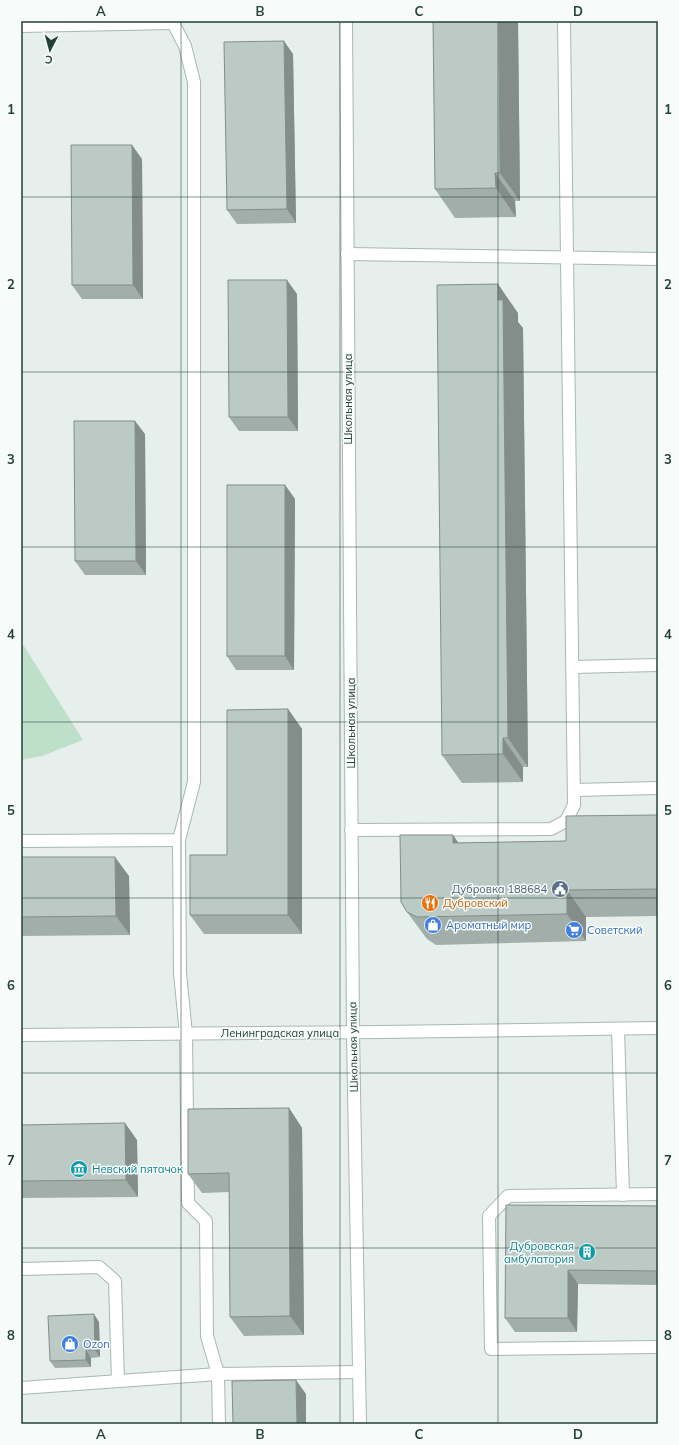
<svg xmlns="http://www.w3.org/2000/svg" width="679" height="1445" viewBox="0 0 679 1445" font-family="Mulish,sans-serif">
<rect width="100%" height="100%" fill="#e6efeb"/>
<polygon fill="#bfe0c8" points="21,645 24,646 83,740 42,756 21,760"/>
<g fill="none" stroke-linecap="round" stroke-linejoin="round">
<g stroke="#a8b8b2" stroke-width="14">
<g id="lane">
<polyline points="21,26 172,23"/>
<polyline points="347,254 658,259"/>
<polyline points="573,667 658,665"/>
<polyline points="574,790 658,788"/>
<polyline points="351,830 551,829 566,821 574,805 564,21"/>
<polyline points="179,840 180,973 186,1034 188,1203 206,1221 207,1336 218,1374 219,1424"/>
<polyline points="21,841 179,840 194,782 194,82 185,46 172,21"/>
<polyline points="618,1029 623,1195"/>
<polyline points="658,1194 508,1196 489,1216 491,1349 658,1347"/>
<polyline points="21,1269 99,1267 115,1281 118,1381"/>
<polyline points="21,1388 218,1374 359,1372"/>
</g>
</g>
<g stroke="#a8b8b2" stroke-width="14">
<g id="street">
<polyline points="346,21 353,1033 360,1424"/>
<polyline points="21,1035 382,1032 658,1028"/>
</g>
</g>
<use href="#lane" stroke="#fff" stroke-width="12"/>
<use href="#street" stroke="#fff" stroke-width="12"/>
</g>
<g fill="#a1aea9">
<polygon points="433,21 518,21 520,201 515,201 516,217 455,218 435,189"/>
<polygon points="293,54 296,223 237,224 227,210"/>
<polygon points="142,159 143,299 82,299 72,285"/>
<polygon points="297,294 298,431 239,431 229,417"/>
<polygon points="518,313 518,322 523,328 528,767 523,767 523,782 462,783 442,755"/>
<polygon points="145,434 146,575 85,575 75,561"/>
<polygon points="285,485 295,499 294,670 236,670 227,656"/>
<polygon points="288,709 302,729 302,934 204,934 190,915 227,855"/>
<polygon points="658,815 658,916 586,917 586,941 436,945 427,939 407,912 459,843 566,841"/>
<polygon points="21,857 129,876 130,935 21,936"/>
<polygon points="289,1108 302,1128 304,1335 244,1336 230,1317 229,1192 202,1193 188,1174"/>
<polygon points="21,1125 137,1140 138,1197 21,1198"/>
<polygon points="506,1205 658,1206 658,1285 578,1284 577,1332 515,1332 505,1318"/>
<polygon points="99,1322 100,1357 91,1358 91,1367 55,1368 50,1361"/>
</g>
<g fill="#838d89">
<polygon points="499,21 518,21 520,201 500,173"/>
<polygon points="284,41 293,54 296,223 287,209"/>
<polygon points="132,145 142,159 143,299 133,285"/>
<polygon points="495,173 515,201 516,217 496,188"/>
<polygon points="287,280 297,294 298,431 288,417"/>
<polygon points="498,284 518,313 518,322 523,328 528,767 508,738"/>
<polygon points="135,421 145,434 146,575 136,561"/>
<polygon points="285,485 295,499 294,670 285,656"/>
<polygon points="288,709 302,729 302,934 288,915"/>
<polygon points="503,738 523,767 523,782 503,754"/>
<polygon points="453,835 472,862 453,843"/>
<polygon points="115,857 129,876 130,935 116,916"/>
<polygon points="567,890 586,917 586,941 567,914"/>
<polygon points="289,1108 302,1128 304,1335 290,1316"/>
<polygon points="125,1123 137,1140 138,1197 126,1180"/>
<polygon points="568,1270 578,1284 577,1332 568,1318"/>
<polygon points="94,1314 99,1322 100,1357 95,1350"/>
<polygon points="86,1350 91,1358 91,1367 86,1360"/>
<polygon points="296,1380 306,1394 306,1424 297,1424"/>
</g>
<g fill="#bbcac4" stroke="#838d89">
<polygon points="433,21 499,21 500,173 495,173 496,188 435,189"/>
<polygon points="284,41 287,209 227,210 224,42"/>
<polygon points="71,145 132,145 133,285 72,285"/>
<polygon points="228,280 287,280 288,417 229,417"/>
<polygon points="498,284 498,300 503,300 508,738 503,738 503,754 442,755 437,285"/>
<polygon points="74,421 135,421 136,561 75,561"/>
<rect x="227" y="485" width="58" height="171"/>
<polygon points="288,709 288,915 190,915 190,855 227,855 227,710"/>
<polygon points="658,815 658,889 567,890 567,914 417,917 407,912 401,902 400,835 453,835 453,843 566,841 566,816"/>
<polygon points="21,857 115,857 116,916 21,917"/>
<polygon points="289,1108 290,1316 230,1317 229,1173 188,1174 188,1109"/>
<polygon points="125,1123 126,1180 21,1181 21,1125"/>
<polygon points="506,1205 658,1206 658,1271 568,1270 568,1318 505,1318"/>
<polygon points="94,1314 95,1350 86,1350 86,1360 50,1361 48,1316"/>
<polygon points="296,1380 297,1424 233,1424 232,1381"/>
</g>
<path fill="none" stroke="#24423a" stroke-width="1" stroke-opacity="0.55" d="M181 21V1424M340 21V1424M498 21V1424M21 197H658M21 372H658M21 547H658M21 722H658M21 898H658M21 1073H658M21 1248H658"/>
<defs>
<g id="civic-disc" transform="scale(0.9)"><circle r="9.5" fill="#5c6f8a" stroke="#f7fbf9"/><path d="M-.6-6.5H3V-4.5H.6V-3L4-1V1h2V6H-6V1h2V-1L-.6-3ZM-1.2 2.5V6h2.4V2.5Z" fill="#fff"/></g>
<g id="restaurant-disc" transform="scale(0.9)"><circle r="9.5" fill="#e8710a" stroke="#f7fbf9"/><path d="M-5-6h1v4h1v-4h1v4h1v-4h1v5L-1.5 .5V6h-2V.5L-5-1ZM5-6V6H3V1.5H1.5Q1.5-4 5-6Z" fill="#fff"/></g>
<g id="shop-disc" transform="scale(0.9)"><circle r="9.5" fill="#3f7fe0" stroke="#f7fbf9"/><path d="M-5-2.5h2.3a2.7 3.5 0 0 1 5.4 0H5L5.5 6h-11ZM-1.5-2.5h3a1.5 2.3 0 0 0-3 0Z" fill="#fff"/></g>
<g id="supermarket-disc" transform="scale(0.9)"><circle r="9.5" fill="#3f7fe0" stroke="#f7fbf9"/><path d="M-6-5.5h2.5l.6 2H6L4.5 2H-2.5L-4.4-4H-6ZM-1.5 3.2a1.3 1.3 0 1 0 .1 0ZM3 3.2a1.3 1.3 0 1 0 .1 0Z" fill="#fff"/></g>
<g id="museum-disc" transform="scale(0.9)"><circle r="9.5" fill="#0f9aa8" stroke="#f7fbf9"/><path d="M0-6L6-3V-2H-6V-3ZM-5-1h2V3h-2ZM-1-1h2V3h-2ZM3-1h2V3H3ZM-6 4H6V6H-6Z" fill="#fff"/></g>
<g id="building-disc" transform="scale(0.9)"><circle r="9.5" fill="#0f9aa8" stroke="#f7fbf9"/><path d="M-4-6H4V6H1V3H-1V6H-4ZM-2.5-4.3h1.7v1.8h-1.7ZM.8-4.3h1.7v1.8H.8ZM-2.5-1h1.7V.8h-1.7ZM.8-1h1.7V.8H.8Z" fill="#fff"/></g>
</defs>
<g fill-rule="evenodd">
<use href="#civic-disc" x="560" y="889"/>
<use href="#restaurant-disc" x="430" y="903"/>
<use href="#shop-disc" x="433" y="925"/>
<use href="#supermarket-disc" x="574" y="930"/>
<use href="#museum-disc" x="79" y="1169"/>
<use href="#building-disc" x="587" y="1252"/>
<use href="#shop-disc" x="70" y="1344"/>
</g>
<g text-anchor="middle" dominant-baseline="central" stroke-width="3" stroke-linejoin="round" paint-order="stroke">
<g font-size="11" fill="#24423a" stroke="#f7fbf9">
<text transform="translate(348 399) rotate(-90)">Школьная улица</text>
<text transform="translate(351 723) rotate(-90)">Школьная улица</text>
<text x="280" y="1033">Ленинградская улица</text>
<text transform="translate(353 1047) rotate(-91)">Школьная улица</text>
</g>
<g font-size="11" fill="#4e5e75" stroke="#f7fbf9" text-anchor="end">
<text x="547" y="889">Дубровка 188684</text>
</g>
<g font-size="11" fill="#c56008" stroke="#f7fbf9" text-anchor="start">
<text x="443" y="903">Дубровский</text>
</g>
<g font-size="11" fill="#366cbe" stroke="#f7fbf9" text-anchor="start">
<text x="446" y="925">Ароматный мир</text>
<text x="587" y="930">Советский</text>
<text x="83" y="1344">Ozon</text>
</g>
<g font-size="11" fill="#0d838f" stroke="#f7fbf9" text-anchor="start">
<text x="92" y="1169">Невский пятачок</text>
<text x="574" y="1246" text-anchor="end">Дубровская<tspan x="574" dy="13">амбулатория</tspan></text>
</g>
</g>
<rect width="679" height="1445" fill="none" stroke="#f7fbf9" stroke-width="44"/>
<g transform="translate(50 50) rotate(186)" stroke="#f7fbf9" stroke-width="3" paint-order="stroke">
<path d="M0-3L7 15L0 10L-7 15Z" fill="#24423a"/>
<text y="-6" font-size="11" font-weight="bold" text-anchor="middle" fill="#24423a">С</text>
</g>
<rect x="22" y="22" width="635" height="1401" fill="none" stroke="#24423a" stroke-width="1.5"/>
<g font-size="13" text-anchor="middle" font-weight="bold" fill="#24423a">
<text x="101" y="16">A</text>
<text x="260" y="16">B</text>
<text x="419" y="16">C</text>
<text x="578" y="16">D</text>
<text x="11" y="114">1</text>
<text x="668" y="114">1</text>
<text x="11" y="289">2</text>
<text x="668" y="289">2</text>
<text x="11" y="464">3</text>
<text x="668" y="464">3</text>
<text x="11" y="639">4</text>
<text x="668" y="639">4</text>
<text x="11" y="815">5</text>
<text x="668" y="815">5</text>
<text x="11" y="990">6</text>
<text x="668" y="990">6</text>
<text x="11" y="1165">7</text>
<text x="668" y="1165">7</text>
<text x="11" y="1340">8</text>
<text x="668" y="1340">8</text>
<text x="101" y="1439">A</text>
<text x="260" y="1439">B</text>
<text x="419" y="1439">C</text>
<text x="578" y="1439">D</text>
</g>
</svg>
